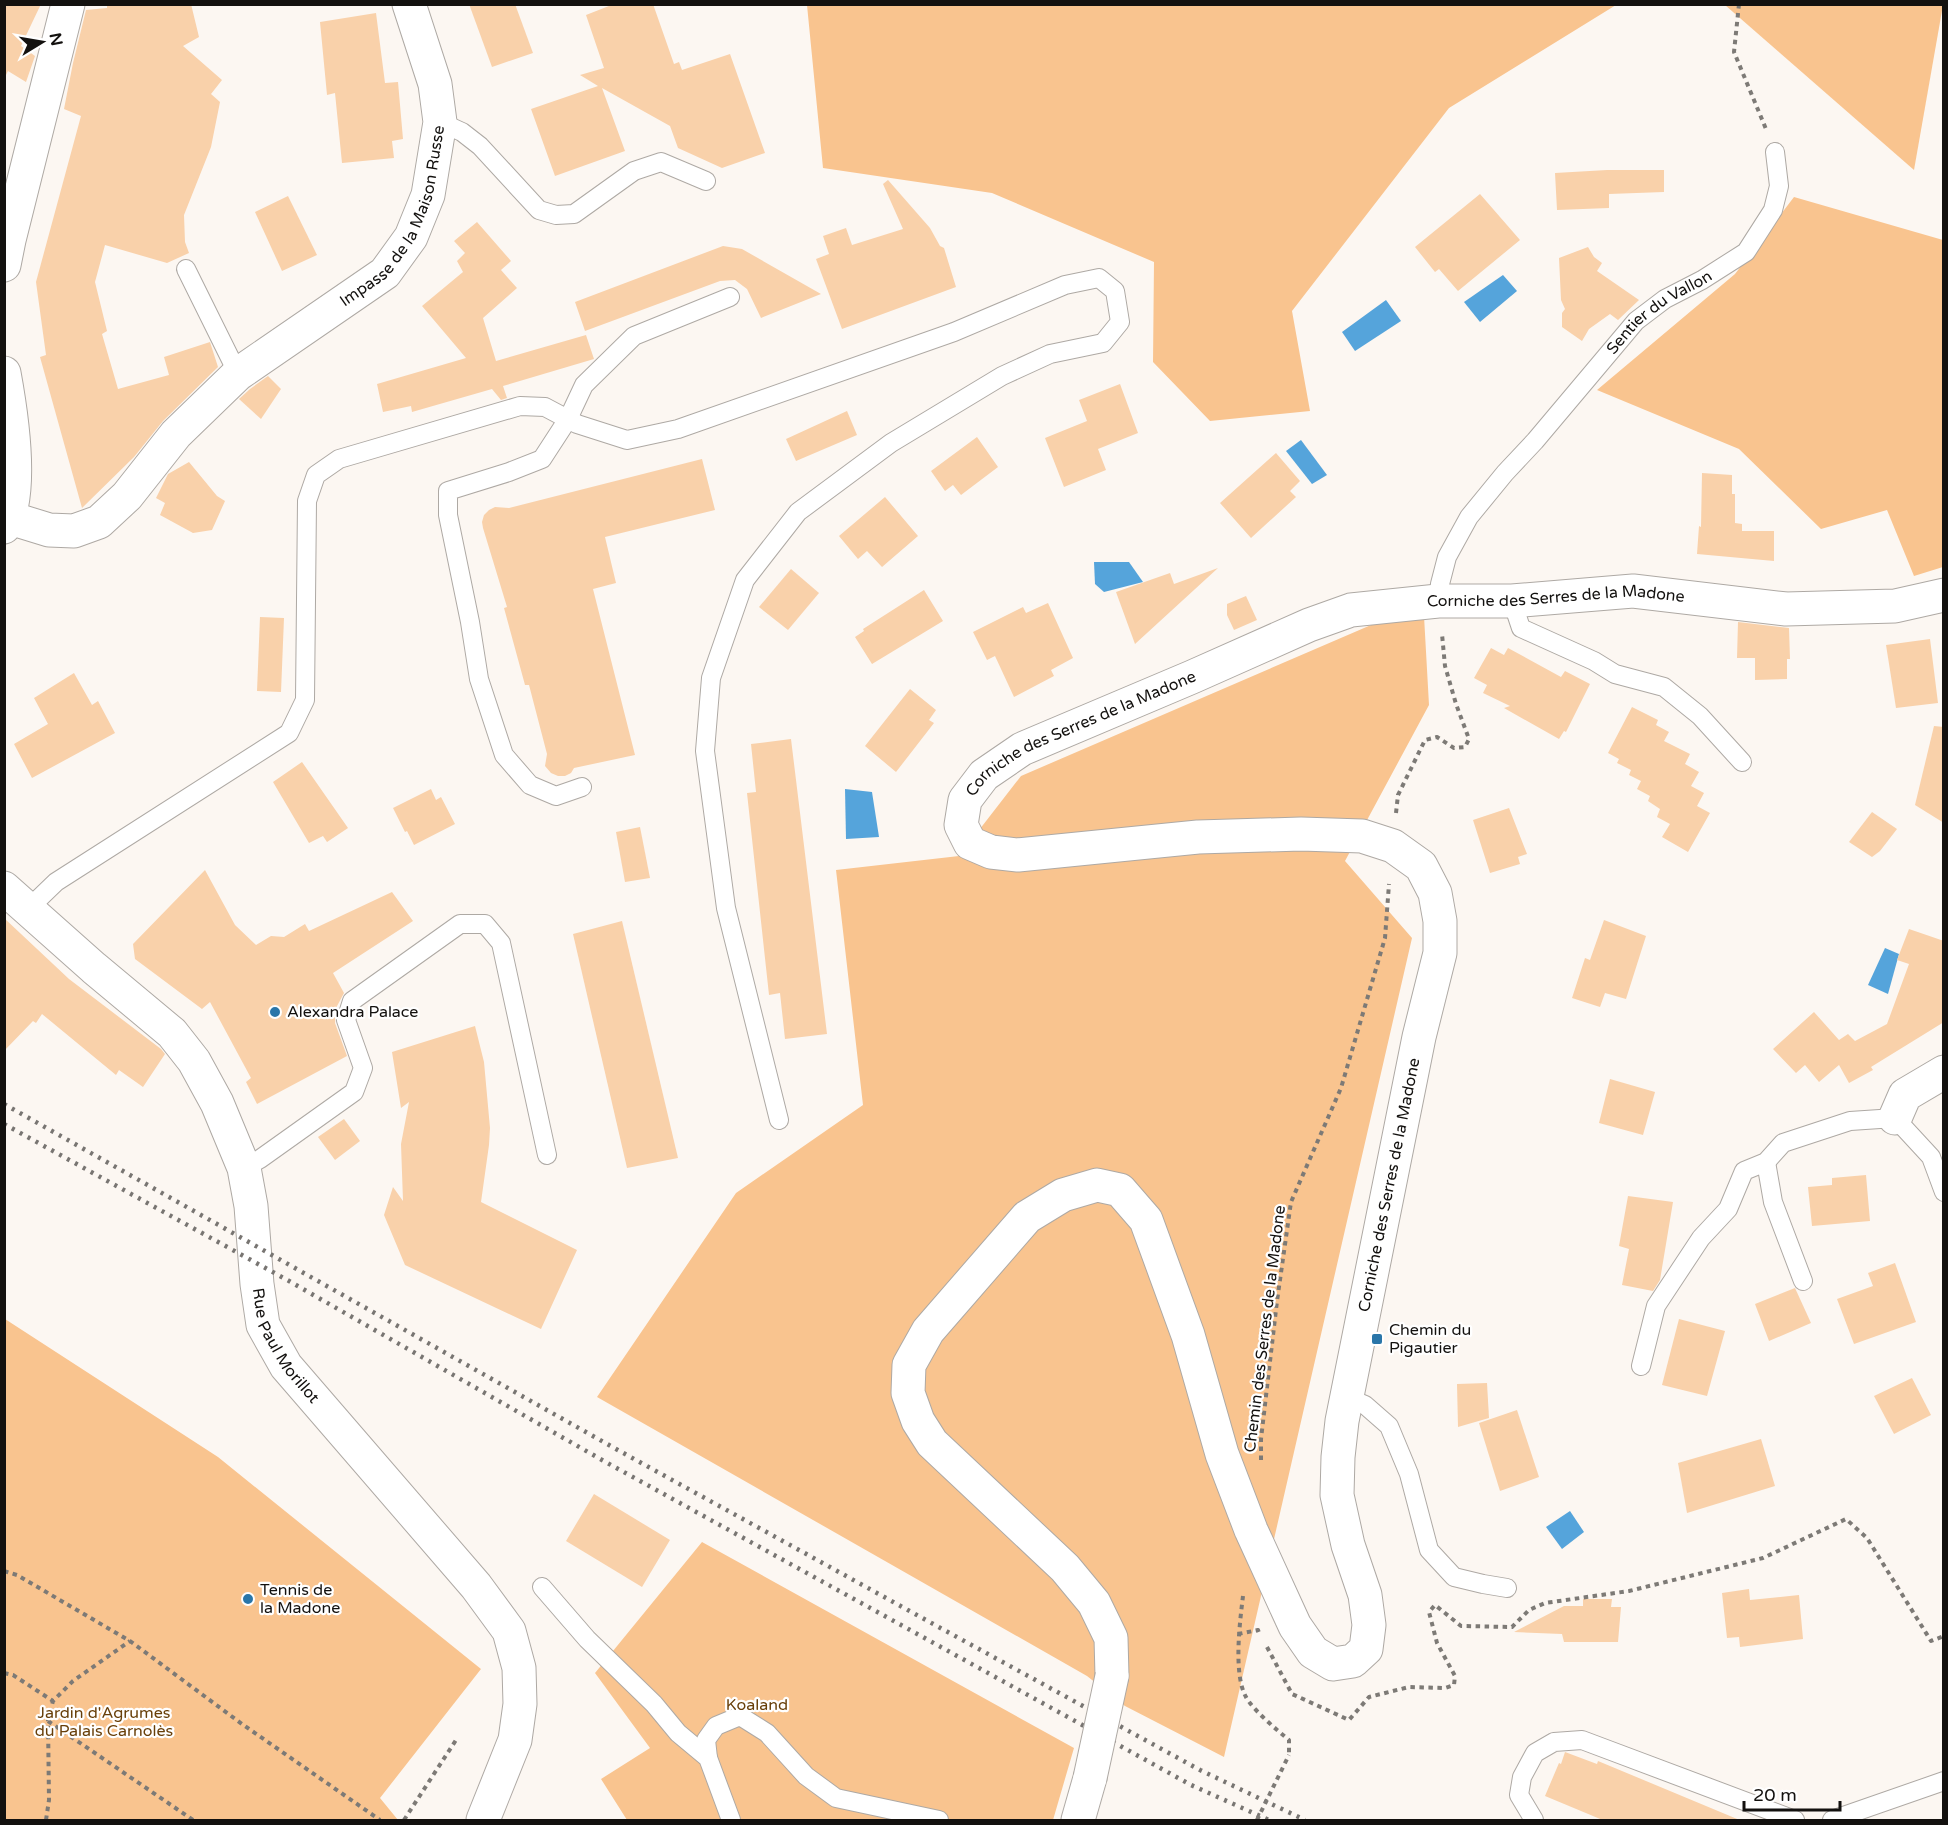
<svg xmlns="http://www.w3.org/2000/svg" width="1948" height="1825" viewBox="0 0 1948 1825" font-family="'Varela Round',sans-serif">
<rect width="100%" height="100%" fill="#fcf7f2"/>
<g fill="#f9c48f">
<polygon points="807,5 807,4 1616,5 1449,108 1292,311 1310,411 1210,421 1153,362 1154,262 992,193 823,168"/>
<polygon points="1725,5 1943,5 1914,170"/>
<polygon points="1794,197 1943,240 1943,567 1914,576 1887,510 1821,529 1739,449 1597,390 1735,274"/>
<polygon points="1424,616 1429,705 1345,861 1412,938 1224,1757 1125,1706 1087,1676 597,1397 736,1193 863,1105 836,870 959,856 1021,776 1378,622"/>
<polygon points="5,1319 218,1457 481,1669 380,1798 398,1820 5,1820"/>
<polygon points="702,1542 1074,1748 1053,1820 627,1820 601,1779 650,1748 595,1673"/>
</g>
<g fill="#55a4db">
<polygon points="1503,275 1517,291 1480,322 1464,302"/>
<polygon points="1386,300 1401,321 1355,351 1342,332"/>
<polygon points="1301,440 1327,475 1312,484 1286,451"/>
<polygon points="1094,562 1129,562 1143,582 1104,592 1095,584"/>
<polygon points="845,789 872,792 879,837 846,839"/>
<polygon points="1885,948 1899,954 1888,994 1868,985"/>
<polygon points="1570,1511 1584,1532 1562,1549 1546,1527"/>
</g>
<g fill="#f9d1aa">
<polygon points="4,4 41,4 21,46 35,56 26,82 8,71 4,79"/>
<polygon points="107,4 191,4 199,37 183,46 222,80 211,94 220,102 211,147 184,215 185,242 189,253 167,263 105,245 95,282 107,331 102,334 118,389 169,375 164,357 210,342 218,367 163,421 134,457 82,508 40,357 46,355 36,282 81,116 64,109 73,63 86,10 107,8"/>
<polygon points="469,4 515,4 533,53 492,67"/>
<polygon points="614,4 653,4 674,64 679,62 682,70 730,54 765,153 722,168 678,148 670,126 602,88 625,151 555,176 531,109 598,86 580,75 604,68 586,15"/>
<polygon points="376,13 385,83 398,82 403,139 392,141 394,158 342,163 335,93 327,95 320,22"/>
<polygon points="1607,170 1664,170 1664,192 1609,194 1609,208 1557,210 1555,173"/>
<polygon points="888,180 930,228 940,246 944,248 956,287 842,329 816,259 829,254 823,236 846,228 852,245 903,229 883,184"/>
<polygon points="1480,194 1520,240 1458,291 1439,269 1435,272 1415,247"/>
<polygon points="288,196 317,255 282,271 255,212"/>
<polygon points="477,222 511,261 501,270 517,288 483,318 496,361 586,335 594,359 503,386 507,398 501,400 492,389 412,412 411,406 383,412 377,384 466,358 422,306 463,272 457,261 465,253 454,241"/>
<polygon points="723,246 742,249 821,294 761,318 747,289 735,280 720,281 585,331 575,302"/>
<polygon points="1588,247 1594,257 1602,263 1597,271 1639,300 1618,320 1610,314 1589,329 1582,341 1562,327 1562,313 1565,309 1561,300 1559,258"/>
<polygon points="268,376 281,389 261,419 239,399 250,389"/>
<polygon points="1120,384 1138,433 1098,449 1106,470 1064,487 1045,438 1087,421 1079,400"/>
<polygon points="847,411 857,435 796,461 786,439"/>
<polygon points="977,437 998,467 961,495 953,485 945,491 931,471"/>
<polygon points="1276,453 1300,481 1290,491 1296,497 1251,538 1220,503"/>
<polygon points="702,459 715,510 605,537 616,583 593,589 635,755 574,768 571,773 565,776 558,776 551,773 545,766 547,754 529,685 525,685 504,608 507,607 483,528 482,522 484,515 489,510 495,507 509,508"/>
<polygon points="189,462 217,496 225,501 212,530 193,533 160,515 165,503 156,498 168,474"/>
<polygon points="1702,473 1732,475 1732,494 1735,494 1735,523 1742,524 1742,531 1774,531 1774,561 1697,554 1699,526 1701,527"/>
<polygon points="885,497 918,536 882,567 867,551 858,559 839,536"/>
<polygon points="1218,568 1135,644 1116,592 1170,573 1174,584"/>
<polygon points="791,569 819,593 788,630 759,607"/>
<polygon points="924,590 943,621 872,664 855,637 864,631 863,629"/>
<polygon points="1246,596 1257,620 1234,630 1227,615 1227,604"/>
<polygon points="1048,603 1073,658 1051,670 1054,676 1014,697 995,656 987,660 973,632 1023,607 1026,613"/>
<polygon points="260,617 284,618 281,692 257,691"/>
<polygon points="1738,622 1789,628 1790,659 1787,659 1787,679 1755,680 1755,658 1737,658"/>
<polygon points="1930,639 1938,703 1896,708 1886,645"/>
<polygon points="1491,648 1504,655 1508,648 1561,677 1565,671 1590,684 1566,732 1564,731 1559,739 1504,708 1510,706 1483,693 1487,685 1474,678"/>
<polygon points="74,673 92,705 98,701 115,733 32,778 14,744 48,724 34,698"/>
<polygon points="910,689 936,710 929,720 934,723 896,772 865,746"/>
<polygon points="1632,707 1658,720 1656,725 1669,732 1664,741 1690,754 1685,764 1699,772 1691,786 1704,793 1697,806 1710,813 1688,852 1662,837 1670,824 1657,817 1660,809 1648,801 1650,796 1637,789 1641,781 1629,775 1631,770 1617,763 1619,759 1608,753"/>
<polygon points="1934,726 1944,727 1944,823 1915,805"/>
<polygon points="791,739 827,1034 785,1039 780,993 769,995 747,793 756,792 751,744"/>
<polygon points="302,762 348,828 327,842 323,836 309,843 273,782"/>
<polygon points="431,789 436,800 441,797 455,824 414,845 407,831 405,832 393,808"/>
<polygon points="1509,808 1527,854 1518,857 1520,864 1490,873 1473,820"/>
<polygon points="1872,812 1897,829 1880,851 1872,857 1849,842"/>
<polygon points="640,827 650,878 625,882 616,832"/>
<polygon points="205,870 235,925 256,945 271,936 284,937 305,924 309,931 392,892 413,921 333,973 344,993 336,1008 335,1023 347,1056 257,1104 246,1082 251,1078 210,1002 202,1009 135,959 133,944"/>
<polygon points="4,918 69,979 161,1049 165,1054 143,1087 119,1070 116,1075 42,1014 36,1023 33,1021 4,1051"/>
<polygon points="1604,920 1646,936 1626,999 1605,993 1600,1007 1572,998 1585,958 1590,960"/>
<polygon points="622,921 678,1158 627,1168 573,934"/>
<polygon points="1909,929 1944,941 1944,1022 1871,1067 1873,1070 1849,1083 1839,1065 1819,1082 1805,1065 1796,1073 1773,1049 1814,1012 1839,1040 1848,1034 1855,1041 1887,1024 1909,964 1897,960"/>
<polygon points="475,1026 484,1062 490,1128 489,1145 481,1202 577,1250 541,1329 405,1265 384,1215 393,1187 403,1201 401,1144 409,1102 401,1108 392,1052"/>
<polygon points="1610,1079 1655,1092 1643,1135 1599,1123"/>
<polygon points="344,1119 360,1141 335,1160 318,1137"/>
<polygon points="1866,1175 1870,1221 1812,1226 1808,1187 1832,1185 1832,1178"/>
<polygon points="1628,1196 1673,1202 1660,1280 1653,1291 1622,1285 1629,1249 1619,1246"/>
<polygon points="1895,1263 1916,1322 1854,1344 1837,1299 1873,1286 1868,1273"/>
<polygon points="1795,1288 1811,1323 1769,1341 1755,1304"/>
<polygon points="1679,1319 1725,1331 1707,1396 1662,1385"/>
<polygon points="1912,1378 1931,1415 1894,1434 1874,1396"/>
<polygon points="1487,1383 1489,1418 1458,1427 1457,1384"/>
<polygon points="1517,1410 1539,1477 1500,1491 1479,1423"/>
<polygon points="1761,1439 1775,1486 1687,1513 1678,1463"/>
<polygon points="594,1494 670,1540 642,1587 566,1541"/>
<polygon points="1749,1589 1750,1600 1799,1595 1803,1639 1740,1647 1739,1637 1727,1638 1722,1593"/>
<polygon points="1583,1599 1612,1599 1611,1607 1621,1607 1618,1642 1564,1642 1562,1634 1514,1632 1564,1606 1583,1606"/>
<polygon points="1565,1752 1597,1764 1598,1761 1742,1821 1605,1821 1545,1796 1559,1763 1561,1764"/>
</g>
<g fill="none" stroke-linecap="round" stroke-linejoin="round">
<g stroke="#aea9a4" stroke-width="20">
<g id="service">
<polyline points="440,122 462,132 480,146 539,210 556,215 574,214 634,171 661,162 706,181"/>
<polyline points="186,269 238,374"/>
<path id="s1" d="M1438 601 1440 584 1447 557 1469 517 1505 473 1535 441 1636 321 1665 299 1702 280 1746 252 1773 210 1779 186 1775 152"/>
<polyline points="1512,601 1521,628 1594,661 1615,674 1664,687 1700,716 1742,762"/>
<polyline points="582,787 556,796 530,785 504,755 479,679 470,622 448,515 448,491 509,472 542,459 568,419 584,385 634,336 730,297"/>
<polyline points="27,910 56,882 289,733 305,700 307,501 316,475 339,459 520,406 545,407 577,424 627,440 678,429 954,332 1065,285 1099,278 1115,291 1120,322 1103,343 1050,354 1002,376 891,443 798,512 745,580 711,678 705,751 726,908 779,1120"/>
<polyline points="1766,1162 1773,1202 1803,1281"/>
<polyline points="244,1168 260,1159 354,1092 363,1068 346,1020 352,1001 460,924 485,924 501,943 547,1155"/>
<polyline points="1641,1366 1656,1306 1701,1238 1728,1209 1744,1171 1766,1162 1783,1143 1850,1121 1895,1118 1931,1157 1944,1192"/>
<polyline points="1346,1397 1365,1405 1389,1426 1409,1474 1429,1550 1454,1577 1483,1584 1507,1588"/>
<polyline points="542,1587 587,1639 654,1704 678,1733 708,1758 731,1820"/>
<polyline points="708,1758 706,1740 716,1726 740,1716 767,1733 806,1776 836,1798 939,1820"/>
<polyline points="1534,1820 1519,1795 1522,1777 1535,1753 1554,1742 1582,1740 1795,1820"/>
<polyline points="1832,1820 1944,1781"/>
</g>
</g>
<g stroke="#aea9a4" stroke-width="35">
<g id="minor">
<path id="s2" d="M10 518 49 530 74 531 99 522 127 496 176 434 238 374 385 273 411 237 428 195 440 122 435 84 409 4"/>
<path id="s3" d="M4 888 94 968 172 1033 194 1061 217 1103 244 1168 251 1206 257 1284 263 1325 286 1366 476 1586 509 1631 519 1668 520 1704 515 1740 483 1820"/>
<polyline points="1895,1118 1905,1095 1944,1072"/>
<path id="s4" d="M1112 1676 1111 1638 1094 1603 1065 1568 932 1443 918 1421 908 1393 909 1365 928 1331 1027 1217 1063 1195 1097 1185 1120 1190 1146 1220 1188 1335 1222 1454 1251 1530 1295 1626 1313 1652 1333 1664 1353 1661 1366 1649 1369 1625 1365 1595 1348 1545 1337 1495 1338 1457 1342 1421 1419 1037 1440 953V921L1435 893 1421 866 1393 846 1362 836 1301 834 1198 837 1018 855 991 852 970 843 961 825 965 800 984 775 1022 749 1192 677 1309 625 1351 610 1438 601H1512L1633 591 1786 609 1895 606 1944 595"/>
<polyline points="1078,1820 1090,1778"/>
</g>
</g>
<g stroke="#aea9a4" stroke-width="35">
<g id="tertiary">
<polyline points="4,265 9,240 68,4"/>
<path d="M4 373C11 411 24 494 4 527"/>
</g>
</g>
<g stroke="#7d7a76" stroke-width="4" stroke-dasharray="4.5 4.5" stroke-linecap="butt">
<polyline points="1739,4 1734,52 1766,129"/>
<polyline points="1396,813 1398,795 1425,740 1437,737 1454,748 1465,747 1469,739 1456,704 1445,666 1442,634"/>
<polyline points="1261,1460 1261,1439 1277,1301 1291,1202 1341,1088 1385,938 1389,884"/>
<polyline points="4,1571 17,1575 130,1641 242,1724 380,1820"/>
<path d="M1243 1596C1240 1621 1233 1674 1246 1697 1252 1709 1278 1731 1289 1740V1755"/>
<polyline points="1238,1634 1258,1630 1259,1633"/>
<polyline points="1267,1647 1292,1694 1349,1720 1369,1697 1409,1687 1445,1688 1454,1685 1455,1676 1437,1643 1429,1612 1435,1605 1461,1626 1512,1627 1529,1610 1545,1603 1629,1591 1763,1558 1846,1519 1867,1538 1931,1641 1944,1636"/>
<polyline points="4,1673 13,1675 53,1701"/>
<polyline points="48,1721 193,1820"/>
<polyline points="46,1820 49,1800 48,1720 53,1701 73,1681 130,1641"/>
<polyline points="404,1820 456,1740"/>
</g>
<use href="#service" stroke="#fff" stroke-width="18"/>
<use href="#minor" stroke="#fff" stroke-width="33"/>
<use href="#tertiary" stroke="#fff" stroke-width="33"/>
<g stroke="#787572" stroke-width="4.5" stroke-dasharray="3 6" stroke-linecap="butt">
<polyline points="4,1104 616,1449 935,1625 1200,1770 1305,1820"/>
<polyline points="4,1124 289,1281 602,1460 1191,1785 1269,1820"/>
</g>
<g stroke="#aea9a4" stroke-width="35" stroke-linecap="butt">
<polyline id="minor-bridge" points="1090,1778 1112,1676"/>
</g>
<polyline stroke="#7d7a76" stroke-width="4" stroke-dasharray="4.5 4.5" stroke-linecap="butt" points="1257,1820 1289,1755"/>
<use href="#minor-bridge" stroke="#fff" stroke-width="33"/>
</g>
<g fill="#2a76a9" stroke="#fff" stroke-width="2">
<circle cx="275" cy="1012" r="6"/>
<rect x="1371" y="1333" width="12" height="12" rx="3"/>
<circle cx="248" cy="1599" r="6"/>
</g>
<g text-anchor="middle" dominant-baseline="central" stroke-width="4.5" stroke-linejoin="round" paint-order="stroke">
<g font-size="16" fill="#13110f" stroke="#fff">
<text stroke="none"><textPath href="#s2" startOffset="528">Impasse de la Maison Russe</textPath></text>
<text stroke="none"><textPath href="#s1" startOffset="372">Sentier du Vallon</textPath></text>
<text stroke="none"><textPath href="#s4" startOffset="3195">Corniche des Serres de la Madone</textPath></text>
<text stroke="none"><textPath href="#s4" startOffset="2691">Corniche des Serres de la Madone</textPath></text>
<text stroke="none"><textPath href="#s4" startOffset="1719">Corniche des Serres de la Madone</textPath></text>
<text transform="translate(1265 1329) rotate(-83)">Chemin des Serres de la Madone</text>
<text stroke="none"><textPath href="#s3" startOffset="562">Rue Paul Morillot</textPath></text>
</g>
<g font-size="16" fill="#13110f" stroke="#fff" text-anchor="start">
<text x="287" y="1012">Alexandra Palace</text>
<text x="1389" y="1330">Chemin du<tspan x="1389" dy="18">Pigautier</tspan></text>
<text x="260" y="1590">Tennis de<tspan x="260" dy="18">la Madone</tspan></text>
</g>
<g font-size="16" fill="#683f09" stroke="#fff">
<text x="757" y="1705">Koaland</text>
<text x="104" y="1713">Jardin d'Agrumes<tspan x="104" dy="18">du Palais Carnolès</tspan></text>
</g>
</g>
<rect width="1948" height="1825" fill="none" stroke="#13110f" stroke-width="12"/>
<g transform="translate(42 42) rotate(79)" stroke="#ffffff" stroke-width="4.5" paint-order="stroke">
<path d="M0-4.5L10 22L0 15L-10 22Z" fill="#13110f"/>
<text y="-9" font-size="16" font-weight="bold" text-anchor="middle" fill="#13110f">N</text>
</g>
<path d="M1744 1801v9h96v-9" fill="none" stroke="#13110f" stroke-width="3"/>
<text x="1753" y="1801" font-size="18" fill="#13110f" stroke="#ffffff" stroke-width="4.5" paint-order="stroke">20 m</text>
</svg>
